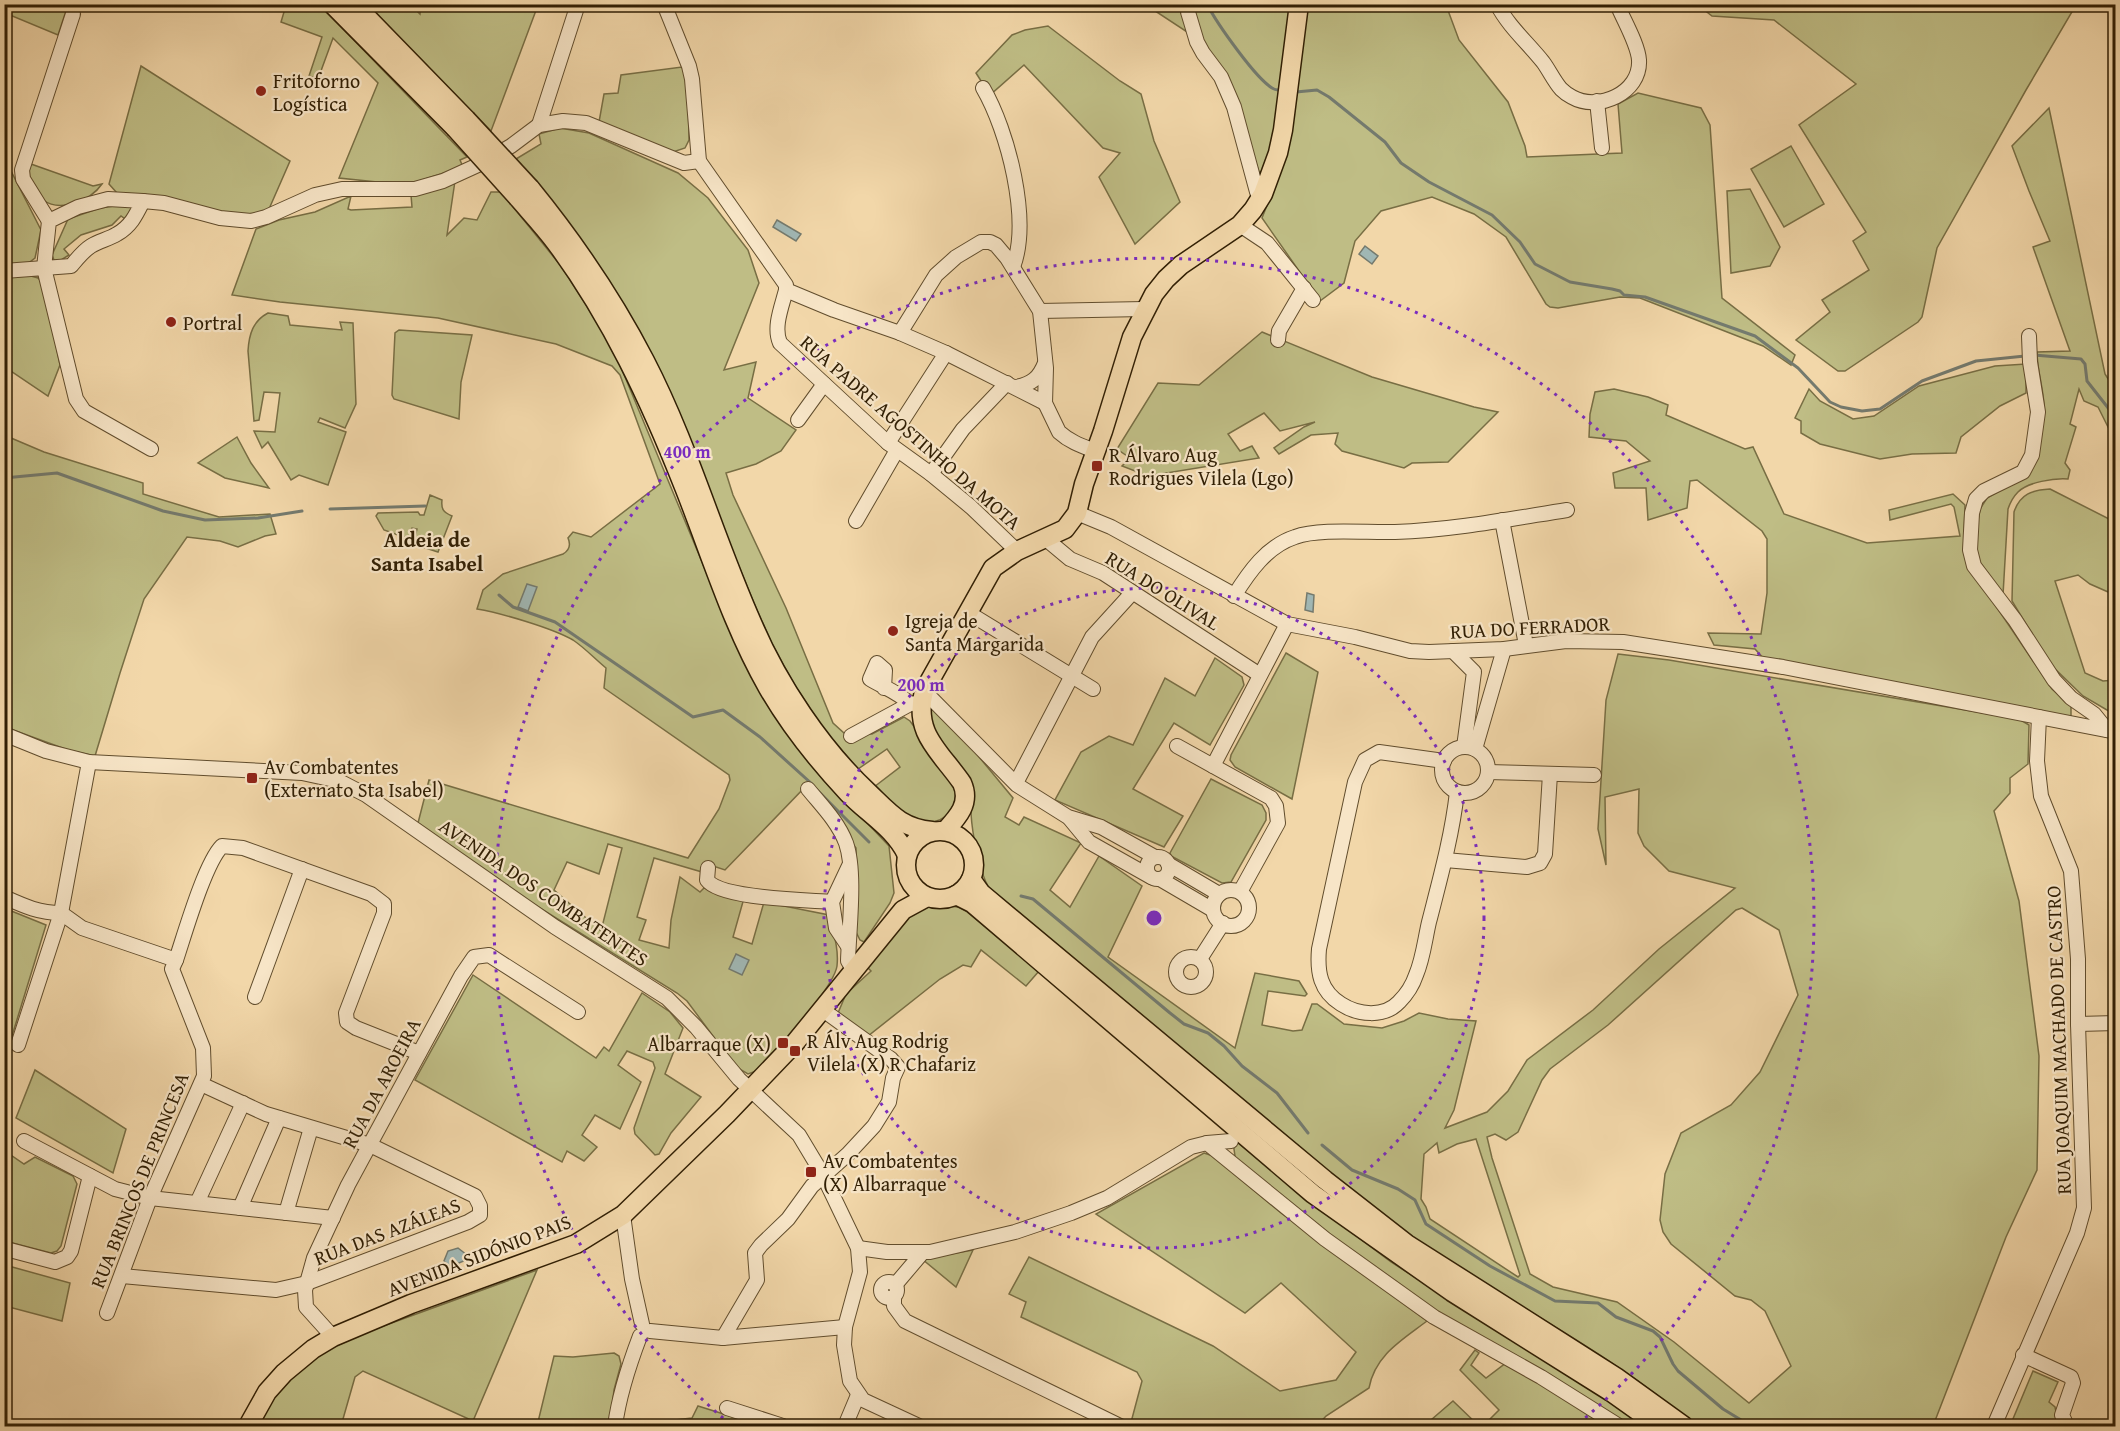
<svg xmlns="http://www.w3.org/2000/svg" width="2120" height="1431" viewBox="0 0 2120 1431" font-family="'Gentium Book Plus',serif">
<rect width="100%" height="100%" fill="#f2d7a9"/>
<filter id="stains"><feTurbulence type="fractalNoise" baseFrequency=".00333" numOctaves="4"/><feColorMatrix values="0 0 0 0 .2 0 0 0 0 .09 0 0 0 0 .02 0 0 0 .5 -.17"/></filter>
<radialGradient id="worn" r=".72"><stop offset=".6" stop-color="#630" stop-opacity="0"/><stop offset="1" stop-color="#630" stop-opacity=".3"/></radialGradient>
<g fill="#bfbd85" stroke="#786e44" stroke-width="1.5" fill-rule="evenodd">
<polygon points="4,5 5,4 68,5 58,35 5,13"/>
<polygon points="282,5 320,5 467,157 460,160 463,167 406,185 339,178 378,83 333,38 318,79 309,76 322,37 281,22 284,12"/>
<polygon points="365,5 411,5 420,14 421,5 538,5 491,131"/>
<polygon points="1146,5 1293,5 1270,164 1264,171 1259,172 1233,92 1204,43"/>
<polygon points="1306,5 1446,5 1459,40 1508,102 1525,146 1527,157 1622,153 1618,104 1638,93 1701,108 1710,125 1722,298 1795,355 1791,365 1763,346 1640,298 1620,297 1558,308 1550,307 1546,304 1506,237 1474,214 1432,197 1381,211 1355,241 1344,283 1320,301 1262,218 1286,157"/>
<polygon points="1698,5 2076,5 2026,90 1937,248 1922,317 1918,322 1845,371 1838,371 1796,340 1830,312 1822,300 1869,270 1853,241 1866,232 1799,125 1856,84 1774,20 1712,16"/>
<polygon points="1048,26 1120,81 1141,94 1154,141 1180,202 1135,244 1099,177 1120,153 1103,148 1024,65 990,95 976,73 1012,35 1025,30"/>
<polygon points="141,66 290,161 269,209 258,215 207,212 152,195 117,193 109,184"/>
<polygon points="682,67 688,85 689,140 685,148 673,152 599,122 604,94 618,93 621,75"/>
<path d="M2049 108 2105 374 2115 390V441L2098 407 2084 401 2079 389 2070 424 2076 427 2065 463 2070 470 2068 479C2054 478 2028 482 2018 492 2013 497 2010 503 2008 509L2003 595 1977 558 1976 532 1980 509 1987 498 2027 475C2033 456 2042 436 2044 416 2046 395 2037 373 2037 352L2070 351 2033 247 2050 241 2029 191 2012 146Z"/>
<path d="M560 128 589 133 678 173 708 198 748 250 759 283 724 370 756 362 748 398 796 430 781 451 756 464 726 473 733 495 786 608 833 723 844 733 872 734 904 717 910 721 955 783C960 815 938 829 909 819 899 815 882 795 874 787L900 767 887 749 858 769 824 730 794 684 772 644 754 603 650 351 607 278 537 183 516 159 541 144 539 134Z"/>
<polygon points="1791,146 1824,204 1784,227 1751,169"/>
<path d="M31 164 93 186 102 184C91 200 61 213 43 200 35 194 31 180 26 171Z"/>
<polygon points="4,165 11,171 41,230 35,258 27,264 5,265"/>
<path d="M455 181 447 235 464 218 477 220 491 192H501L561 266 599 325 620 365 722 610 818 771 889 846 894 893 890 903 864 942 860 940 855 930 858 902 856 848 808 784 725 870 704 863 702 872 654 858 637 917 646 920 639 940 669 948 671 920 680 877 700 892 704 888 744 898 733 937 752 944 764 902 829 915C833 932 839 948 837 966 834 988 776 1050 759 1070L748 1074 736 1067 687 1001 677 993 527 900 418 823 429 780 688 858 719 809 730 780 729 775 604 688 606 668C595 659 585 648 573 640 552 628 501 613 477 609L483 590 503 574 563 554C570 550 571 545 568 538L573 532 591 537 660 484 620 375 612 366 556 344 438 318 280 302 232 295 256 229 279 220 315 212 351 196 348 209 351 210 412 207 411 195ZM608 844 622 848 601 931 554 890 567 862 599 874Z"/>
<polygon points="1750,189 1780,247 1770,266 1731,273 1727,191"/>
<polygon points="121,205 133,206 128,221 121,216 112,225 81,235 64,249 69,255 58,262 54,260 52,255 68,219 100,208"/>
<polygon points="31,276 38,278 44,284 60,365 48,396 5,367 5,277"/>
<path d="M268 313 288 316 290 325 342 330 340 322 353 323 356 404 345 428 320 418 318 422 346 432 328 485 299 475 291 480 268 442 262 448 254 431 275 432 280 393 264 392 259 420 254 421 248 351C249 334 253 321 268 313Z"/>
<polygon points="399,330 472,335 461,382 459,419 394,399 392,395 395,333"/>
<polygon points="1262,332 1372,377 1474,407 1498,412 1448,462 1412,463 1404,468 1342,451 1335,444 1338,433 1311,435 1279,454 1274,448 1304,427 1315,422 1280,431 1264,413 1228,434 1240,451 1252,446 1259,458 1148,476 1122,466 1130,458 1117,449 1158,383 1199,385"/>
<polygon points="2026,364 2026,393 2000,406 1961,437 1956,453 1912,454 1880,459 1820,444 1801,433 1801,421 1795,418 1809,389 1820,401 1853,419 1874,416 1919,386 1995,366"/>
<polygon points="1614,389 1648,397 1668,405 1666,415 1745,449 1753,447 1784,514 1867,543 1960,536 1954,507 1951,504 1890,520 1889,510 1953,494 1965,505 1964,536 1968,565 2052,689 2071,705 2071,718 1765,660 1755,649 1714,645 1708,633 1761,634 1767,593 1767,539 1762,531 1697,480 1690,481 1687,508 1648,520 1646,488 1615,488 1613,473 1650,461 1626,441 1589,437 1590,414 1595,392"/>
<polygon points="4,435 44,452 143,483 143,494 219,517 270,514 276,534 265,536 238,547 220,541 187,537 144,599 120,673 95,756 68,750 5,727"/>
<polygon points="237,437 251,463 269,488 225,478 198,463"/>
<path d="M2050 489 2115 522V595L2090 584 2078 575 2055 581 2085 673 2103 681 2115 680V710L2112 713 2083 696 2051 665 2012 601 2014 512C2020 494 2032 490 2050 489Z"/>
<path d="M430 495 442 500C441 509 443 512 452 516L438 552 413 544 417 529 412 528 409 539 384 530 376 516 378 513 418 512 420 515H424Z"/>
<polygon points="1286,653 1318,672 1292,799 1235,767 1230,760 1231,755"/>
<path d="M1618 654 1669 660 2019 719 2029 725 2028 764 2010 778V793L1994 811 2019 901 2039 1056 2037 1170 2006 1237 1933 1426H1695C1603 1345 1489 1294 1390 1222 1319 1170 1252 1113 1186 1056 1120 1000 1054 944 989 888 979 872 972 832 971 813 971 801 974 790 970 779L935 733 928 714 933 703 936 705 1013 798 1005 817 1019 825 1024 817 1081 843 1050 890 1070 907 1099 856 1142 886 1108 957 1235 1048 1255 973 1299 981 1307 994 1305 996 1268 991 1262 1025 1293 1031 1302 1030 1312 1004H1317L1344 1024 1382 1028 1404 1021 1419 1013 1448 1019 1476 1021 1454 1110 1445 1128 1487 1112 1508 1091 1527 1060 1593 1010 1659 949 1735 888 1669 871 1644 846 1638 833 1639 789 1605 797 1606 865 1598 829 1606 700ZM1742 908 1779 930 1798 995 1760 1072 1731 1105 1681 1133 1665 1174 1660 1220 1663 1232 1671 1244 1735 1296 1751 1300 1765 1311 1791 1366 1749 1403 1674 1342 1617 1302 1553 1287 1530 1274 1492 1158 1487 1137 1495 1134 1506 1140 1518 1132 1542 1080 1550 1069 1608 1025 1736 910ZM1476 1139 1520 1275 1518 1277 1430 1219 1426 1207 1421 1199 1424 1154 1437 1143 1439 1153 1457 1144Z"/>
<polygon points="1215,658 1242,677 1244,685 1210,745 1174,723 1133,789 1183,816 1164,847 1055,800 1081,752 1109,736 1133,745 1165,678 1195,696"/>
<polygon points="1211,779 1262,805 1266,813 1266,820 1231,882 1222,883 1171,856 1170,853"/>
<polygon points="929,905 959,907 966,911 1039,971 1026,986 981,950 971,967 963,965 940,979 868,1036 838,1013 846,994 871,971 866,966 904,920"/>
<polygon points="4,908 46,925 8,1049 4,1046"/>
<polygon points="473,975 596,1058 604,1047 609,1051 642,993 670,1012 683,1028 665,1074 701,1097 671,1133 659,1154 655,1155 635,1134 634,1128 655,1068 653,1062 627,1051 618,1065 641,1082 620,1129 595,1115 582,1135 597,1147 584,1161 567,1151 562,1162 415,1080"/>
<polygon points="35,1070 126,1129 113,1173 16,1118"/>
<polygon points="1233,1142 1237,1142 1303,1196 1391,1262 1631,1415 1645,1426 1630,1426 1436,1311 1339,1244 1236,1163"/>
<polygon points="5,1151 24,1164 35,1157 73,1176 77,1184 61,1246 57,1251 51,1253 5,1241"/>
<path d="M1204 1153 1213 1156 1281 1213 1427 1321C1402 1340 1375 1355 1369 1388L1326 1416 1317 1426H1130L1142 1381 1137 1372 1021 1317 1026 1302 1009 1294 1029 1257 1213 1346 1280 1391 1336 1380 1356 1352 1281 1283 1245 1313 1096 1214Z"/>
<polygon points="973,1250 956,1287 922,1259"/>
<polygon points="5,1265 70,1283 62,1321 5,1306"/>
<polygon points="537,1270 473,1421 363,1371 355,1377 341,1426 254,1426 273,1394 321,1353 364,1333"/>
<polygon points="1475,1350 1479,1353 1471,1365 1486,1378 1506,1363 1614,1426 1483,1426 1499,1410 1460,1370"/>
<polygon points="614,1353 619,1356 621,1364 614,1390 610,1426 537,1426 554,1356 573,1357"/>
<polygon points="2033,1371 2058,1382 2049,1402 2055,1407 2059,1426 2010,1426"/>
<polygon points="1453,1401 1479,1426 1424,1426"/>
<polygon points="698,1406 762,1426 623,1426 692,1418"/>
</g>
<g fill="#a0b7b4" stroke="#747a6e" stroke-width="1.5">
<polygon points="777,220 801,234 796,241 773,227"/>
<polygon points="1365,246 1378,256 1372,264 1359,254"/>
<polygon points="527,584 537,587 528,611 518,607"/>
<polygon points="1307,593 1314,595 1313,612 1305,610"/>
<polygon points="736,954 749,960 742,975 729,969"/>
<polygon points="458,1248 467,1255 466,1260 452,1266 447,1265 444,1261 448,1251"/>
</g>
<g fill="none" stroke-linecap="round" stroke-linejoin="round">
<g stroke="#747a6e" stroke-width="3">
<path d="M1207 4C1216 22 1257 81 1274 89 1275 90 1281 90 1283 91"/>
<polyline points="1296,92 1317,90 1329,97 1385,142 1401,163 1429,182 1492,215 1520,242 1535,264 1570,282 1612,289 1620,291 1624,295 1645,297 1755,336 1798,368 1830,402 1841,407 1862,411 1880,409 1922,381 1976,361 2025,356"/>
<polyline points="2034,355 2081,359 2085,364 2087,381 2116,418"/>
<polyline points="4,478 57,473 163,511 205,520 258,518 302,511"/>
<polyline points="330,509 425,506"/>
<polyline points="499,595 513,607 555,622 693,717 723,710 760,737 812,784"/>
<polyline points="816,789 869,842"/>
<polyline points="1021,896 1033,899 1170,1013 1184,1024 1208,1033 1224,1046 1242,1066 1277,1093 1308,1133"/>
<polyline points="1322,1145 1352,1170 1398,1189 1415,1200 1426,1224 1490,1266 1555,1301 1598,1303 1616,1317 1653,1331 1660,1337 1673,1364 1678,1371 1723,1409 1751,1426"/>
</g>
<g stroke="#614d2d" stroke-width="16">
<g id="minor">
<polyline points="664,4 689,66 692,79 699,161 786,285 786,290"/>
<path d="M1497 4C1508 26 1528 43 1543 62 1549 70 1554 81 1561 89 1564 92 1568 95 1572 97 1598 112 1641 93 1639 60 1638 44 1623 19 1617 4"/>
<polyline points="1188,12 1197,42 1203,53 1221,77 1234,107 1257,192 1261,197"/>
<path d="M983 88C1008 131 1031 220 1013 267"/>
<polyline points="1597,101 1602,148"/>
<polyline points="539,125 578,4"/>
<path d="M108 199 143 201C136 215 131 226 117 234 109 239 99 241 91 246 83 251 77 259 71 266L44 268 49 221 78 207Z"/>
<polyline points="143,201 164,203 220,218 251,221 266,217 315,195 342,189 415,189 443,181 478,165 511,146 539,125 563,121 586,123 684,163 699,161"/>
<polyline points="49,221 23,179 22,170 73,14"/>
<polyline points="1240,225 1267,243 1313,300"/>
<polyline points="4,271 44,268 76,399 84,411 151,449"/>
<path d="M786 290C782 306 773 327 780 343L888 443 931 474 971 507 1017 551"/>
<polyline points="786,290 834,310 900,333 946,353 1045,403"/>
<polyline points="1040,311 1144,309"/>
<path d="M900 333 936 275 956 257 981 242H990L996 245 1007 258 1040 311 1046 368 1045 403 1059 432C1070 442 1082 446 1095 451"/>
<polyline points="2029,336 2030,362 2038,412 2032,455 2023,472 1984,491 1976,499 1972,513 1970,550 1974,566 2015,620 2054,680 2071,698 2094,714 2107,730"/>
<polyline points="1278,340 1279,331 1304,288"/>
<path d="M1016 387C1032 384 1039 378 1045 363"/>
<polyline points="798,420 824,384"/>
<polyline points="888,443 946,353"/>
<polyline points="931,474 963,429 1007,383"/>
<polyline points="1077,513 1111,527 1287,624 1355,637 1410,651 1429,652 1504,649 1566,641 1623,642 1783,667 2116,732"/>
<polyline points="1502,520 1526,645"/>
<polyline points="856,521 897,450"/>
<polyline points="1046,539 1070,559 1103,573 1260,675"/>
<path d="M1234 596C1249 572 1267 546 1295 537 1319 528 1368 533 1395 532 1453 530 1510 519 1567 510"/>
<polyline points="967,612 1093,689"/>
<polyline points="1453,651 1474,672 1464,747"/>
<path d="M884 688 885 670 877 663 870 679C883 687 900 693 910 704"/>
<polyline points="924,691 1017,785 1068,817 1101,827 1155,857"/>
<polyline points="4,734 46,751 89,762 302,773 339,781 366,795 555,927 667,998 696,1027 739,1079 799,1135 823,1175 858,1248 860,1272 845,1327 844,1345 850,1381 863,1400 919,1426"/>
<polyline points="851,736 910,704 918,703"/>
<polyline points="1177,746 1271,798 1276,806 1278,823 1240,892"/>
<circle cx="1465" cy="770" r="23"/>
<polyline points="1475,749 1504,649"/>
<path d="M1444 761 1379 752 1365 760 1355 782 1319 949C1317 972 1320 991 1341 1004 1358 1015 1384 1018 1399 1002 1406 995 1413 984 1416 975 1423 959 1425 939 1429 922 1440 879 1452 836 1457 792"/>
<polyline points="1213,766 1287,624"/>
<polyline points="1488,772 1594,775"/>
<polyline points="1016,783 1092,637 1132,593"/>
<path d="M808 789C822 806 838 822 846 843 856 872 849 928 848 961L854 971"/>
<polyline points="1070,819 1089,842 1151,877"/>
<circle cx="1158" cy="868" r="11"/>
<polyline points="1445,860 1527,867 1540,863 1545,854 1550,774"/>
<polyline points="1168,864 1219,894"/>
<path d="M708 868 707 880C720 899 808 900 832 902"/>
<polyline points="1160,879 1213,910"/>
<circle cx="1231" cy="908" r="18"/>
<path d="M4 897C24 906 39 913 61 913"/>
<path d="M61 913 82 928 176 960C185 933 205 863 222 846L243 848 371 894 384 904V913L346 1013 347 1022 356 1028 419 1053"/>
<polyline points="848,946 836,928 832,902 849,866"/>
<circle cx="1191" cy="972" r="15"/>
<polyline points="1200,959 1223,923"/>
<polyline points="255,997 302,869"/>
<polyline points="2078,1024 2116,1023"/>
<polyline points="18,1045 61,913 89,762"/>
<polyline points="24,1141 115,1189 150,1198 333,1218"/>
<polyline points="1207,1143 1231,1141"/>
<polyline points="197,1203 243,1103"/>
<polyline points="240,1208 279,1118"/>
<polyline points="286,1213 311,1128"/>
<polyline points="623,1215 632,1279 642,1324"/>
<polyline points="858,1248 887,1252 930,1252 1015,1232 1071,1213 1107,1198 1191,1147 1207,1143 1325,1239 1434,1317 1541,1377 1619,1426"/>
<polyline points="6,1249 55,1262 67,1257 71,1251 90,1176"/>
<polyline points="122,1276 276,1290 307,1283 468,1222 480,1215 480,1206 475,1196 370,1145 266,1114 201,1084"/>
<circle cx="889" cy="1290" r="8"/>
<polyline points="895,1285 923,1252"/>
<polyline points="894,1297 894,1306 905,1321 1120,1426"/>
<polyline points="107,1313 150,1198 204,1076 203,1048 172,969 176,960"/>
<polyline points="650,1331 723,1338 845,1327"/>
<polyline points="333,1337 306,1307 305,1290 314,1258 348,1185 461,976 474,957 489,955 578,1012"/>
<polyline points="723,1338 757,1280 755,1253 761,1245 788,1219 812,1186 848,1154 874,1126 889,1102 893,1078 898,1067 891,1059 823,1010"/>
<polyline points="2023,1355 2071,1377 2073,1383 2062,1415 2067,1426"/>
<polyline points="727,1408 783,1426"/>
<path d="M615 1426C619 1395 629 1365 640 1336"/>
<polyline points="845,1426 858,1395"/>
<polyline points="1994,1426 2077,1233 2084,1208 2078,1024 2078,959 2071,871 2041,796 2037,761 2039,717"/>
</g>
</g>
<g stroke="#311f04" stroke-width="21">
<g id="major">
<polyline points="332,4 455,128"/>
<polyline points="354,4 466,119"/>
<path d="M530 188C574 242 613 299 645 361 689 446 714 538 753 625 779 685 821 748 868 792 890 813 901 828 932 831"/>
<path d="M518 198C530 212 544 227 556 243 611 317 650 401 684 487 711 555 732 625 768 688 790 726 818 761 848 793 868 814 894 828 907 855"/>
<circle cx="940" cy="865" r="34"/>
<path d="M945 831C958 817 971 803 962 783 940 751 913 734 924 691L993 568 1017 551 1065 529 1077 513 1084 484 1103 431 1132 337 1154 294 1166 279 1181 265 1240 225 1253 210 1263 194 1278 153 1283 130 1299 4"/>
<polyline points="971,879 981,893 1325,1180 1407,1244 1616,1377 1684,1426"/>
<polyline points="956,895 972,903 1313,1194 1452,1292 1611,1392 1659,1426"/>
<polyline points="248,1426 267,1392 284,1373 313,1349 333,1337 411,1304 576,1244 623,1215 727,1114 794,1044 903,910 927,897"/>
</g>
</g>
<use href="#minor" stroke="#f7e5c7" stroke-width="14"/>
<use href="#major" stroke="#f2d7a9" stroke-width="18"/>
<g stroke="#311f04" stroke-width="21" stroke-linecap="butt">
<g id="major-bridge">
<polyline points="466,119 530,188"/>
<polyline points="455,128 518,198"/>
</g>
</g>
<use href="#major-bridge" stroke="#f2d7a9" stroke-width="18"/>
</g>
<g fill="none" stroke="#7b2cbf" stroke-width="3" stroke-dasharray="3 6">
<circle cx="1154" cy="918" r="330"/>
<path d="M730 1424A660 660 0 1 1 1578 1424"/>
</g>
<g fill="#8f2418" stroke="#f7e5c7" stroke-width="2">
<circle cx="261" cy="91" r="6"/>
<circle cx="171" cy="322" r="6"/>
<rect x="1091" y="460" width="12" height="12" rx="3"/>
<circle cx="893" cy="631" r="6"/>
<rect x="246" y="772" width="12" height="12" rx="3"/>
<rect x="777" y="1037" width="12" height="12" rx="3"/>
<rect x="789" y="1045" width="12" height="12" rx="3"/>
<rect x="805" y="1166" width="12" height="12" rx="3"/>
</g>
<g text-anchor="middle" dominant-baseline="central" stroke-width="4.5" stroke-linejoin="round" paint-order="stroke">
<g font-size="20" fill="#311f04" stroke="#f7e5c7" text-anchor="start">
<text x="273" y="80">Fritoforno<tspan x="273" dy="23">Logística</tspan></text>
<text x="183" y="322">Portral</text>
<text x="1109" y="454">R Álvaro Aug<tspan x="1109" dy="23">Rodrigues Vilela (Lgo)</tspan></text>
<text x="905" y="620">Igreja de<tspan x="905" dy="23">Santa Margarida</tspan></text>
<text x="264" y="766">Av Combatentes<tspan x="264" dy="23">(Externato Sta Isabel)</tspan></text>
<text x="807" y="1040">R Álv Aug Rodrig<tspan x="807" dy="23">Vilela (X) R Chafariz</tspan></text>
<text x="771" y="1043" text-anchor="end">Albarraque (X)</text>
<text x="823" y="1160">Av Combatentes<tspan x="823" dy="23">(X) Albarraque</tspan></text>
</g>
<g font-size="20" fill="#311f04" stroke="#f7e5c7">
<text transform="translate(911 432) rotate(41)">RUA PADRE AGOSTINHO DA MOTA</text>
<text transform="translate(1163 590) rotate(32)">RUA DO OLIVAL</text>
<text transform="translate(1530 627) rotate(-3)">RUA DO FERRADOR</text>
<text transform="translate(544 892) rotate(34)">AVENIDA DOS COMBATENTES</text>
<text transform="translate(2058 1040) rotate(-92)">RUA JOAQUIM MACHADO DE CASTRO</text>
<text transform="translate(381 1083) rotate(-62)">RUA DA AROEIRA</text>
<text transform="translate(139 1180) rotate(-68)">RUA BRINCOS DE PRINCESA</text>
<text transform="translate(387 1231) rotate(-21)">RUA DAS AZÁLEAS</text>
<text transform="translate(479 1255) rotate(-21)">AVENIDA SIDÓNIO PAIS</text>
</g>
<g font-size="21" font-weight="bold" fill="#311f04" stroke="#f7e5c7">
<text x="427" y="539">Aldeia de<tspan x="427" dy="24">Santa Isabel</tspan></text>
</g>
</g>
<circle cx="1154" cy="918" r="9" fill="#7b2cbf" stroke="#f7e5c7" stroke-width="3"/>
<g font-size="18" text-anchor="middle" font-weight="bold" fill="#7b2cbf" stroke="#f7e5c7" stroke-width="4.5" stroke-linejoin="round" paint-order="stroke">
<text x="687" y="458">400 m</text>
<text x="921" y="691">200 m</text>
</g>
<rect width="2120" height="1431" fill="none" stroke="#f2d7a9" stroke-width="24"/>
<rect x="6" y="6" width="2108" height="1419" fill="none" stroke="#311f04" stroke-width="3"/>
<rect x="12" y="12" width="2096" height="1407" fill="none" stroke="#311f04" stroke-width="1.5"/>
<rect width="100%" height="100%" filter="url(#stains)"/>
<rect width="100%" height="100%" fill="url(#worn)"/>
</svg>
